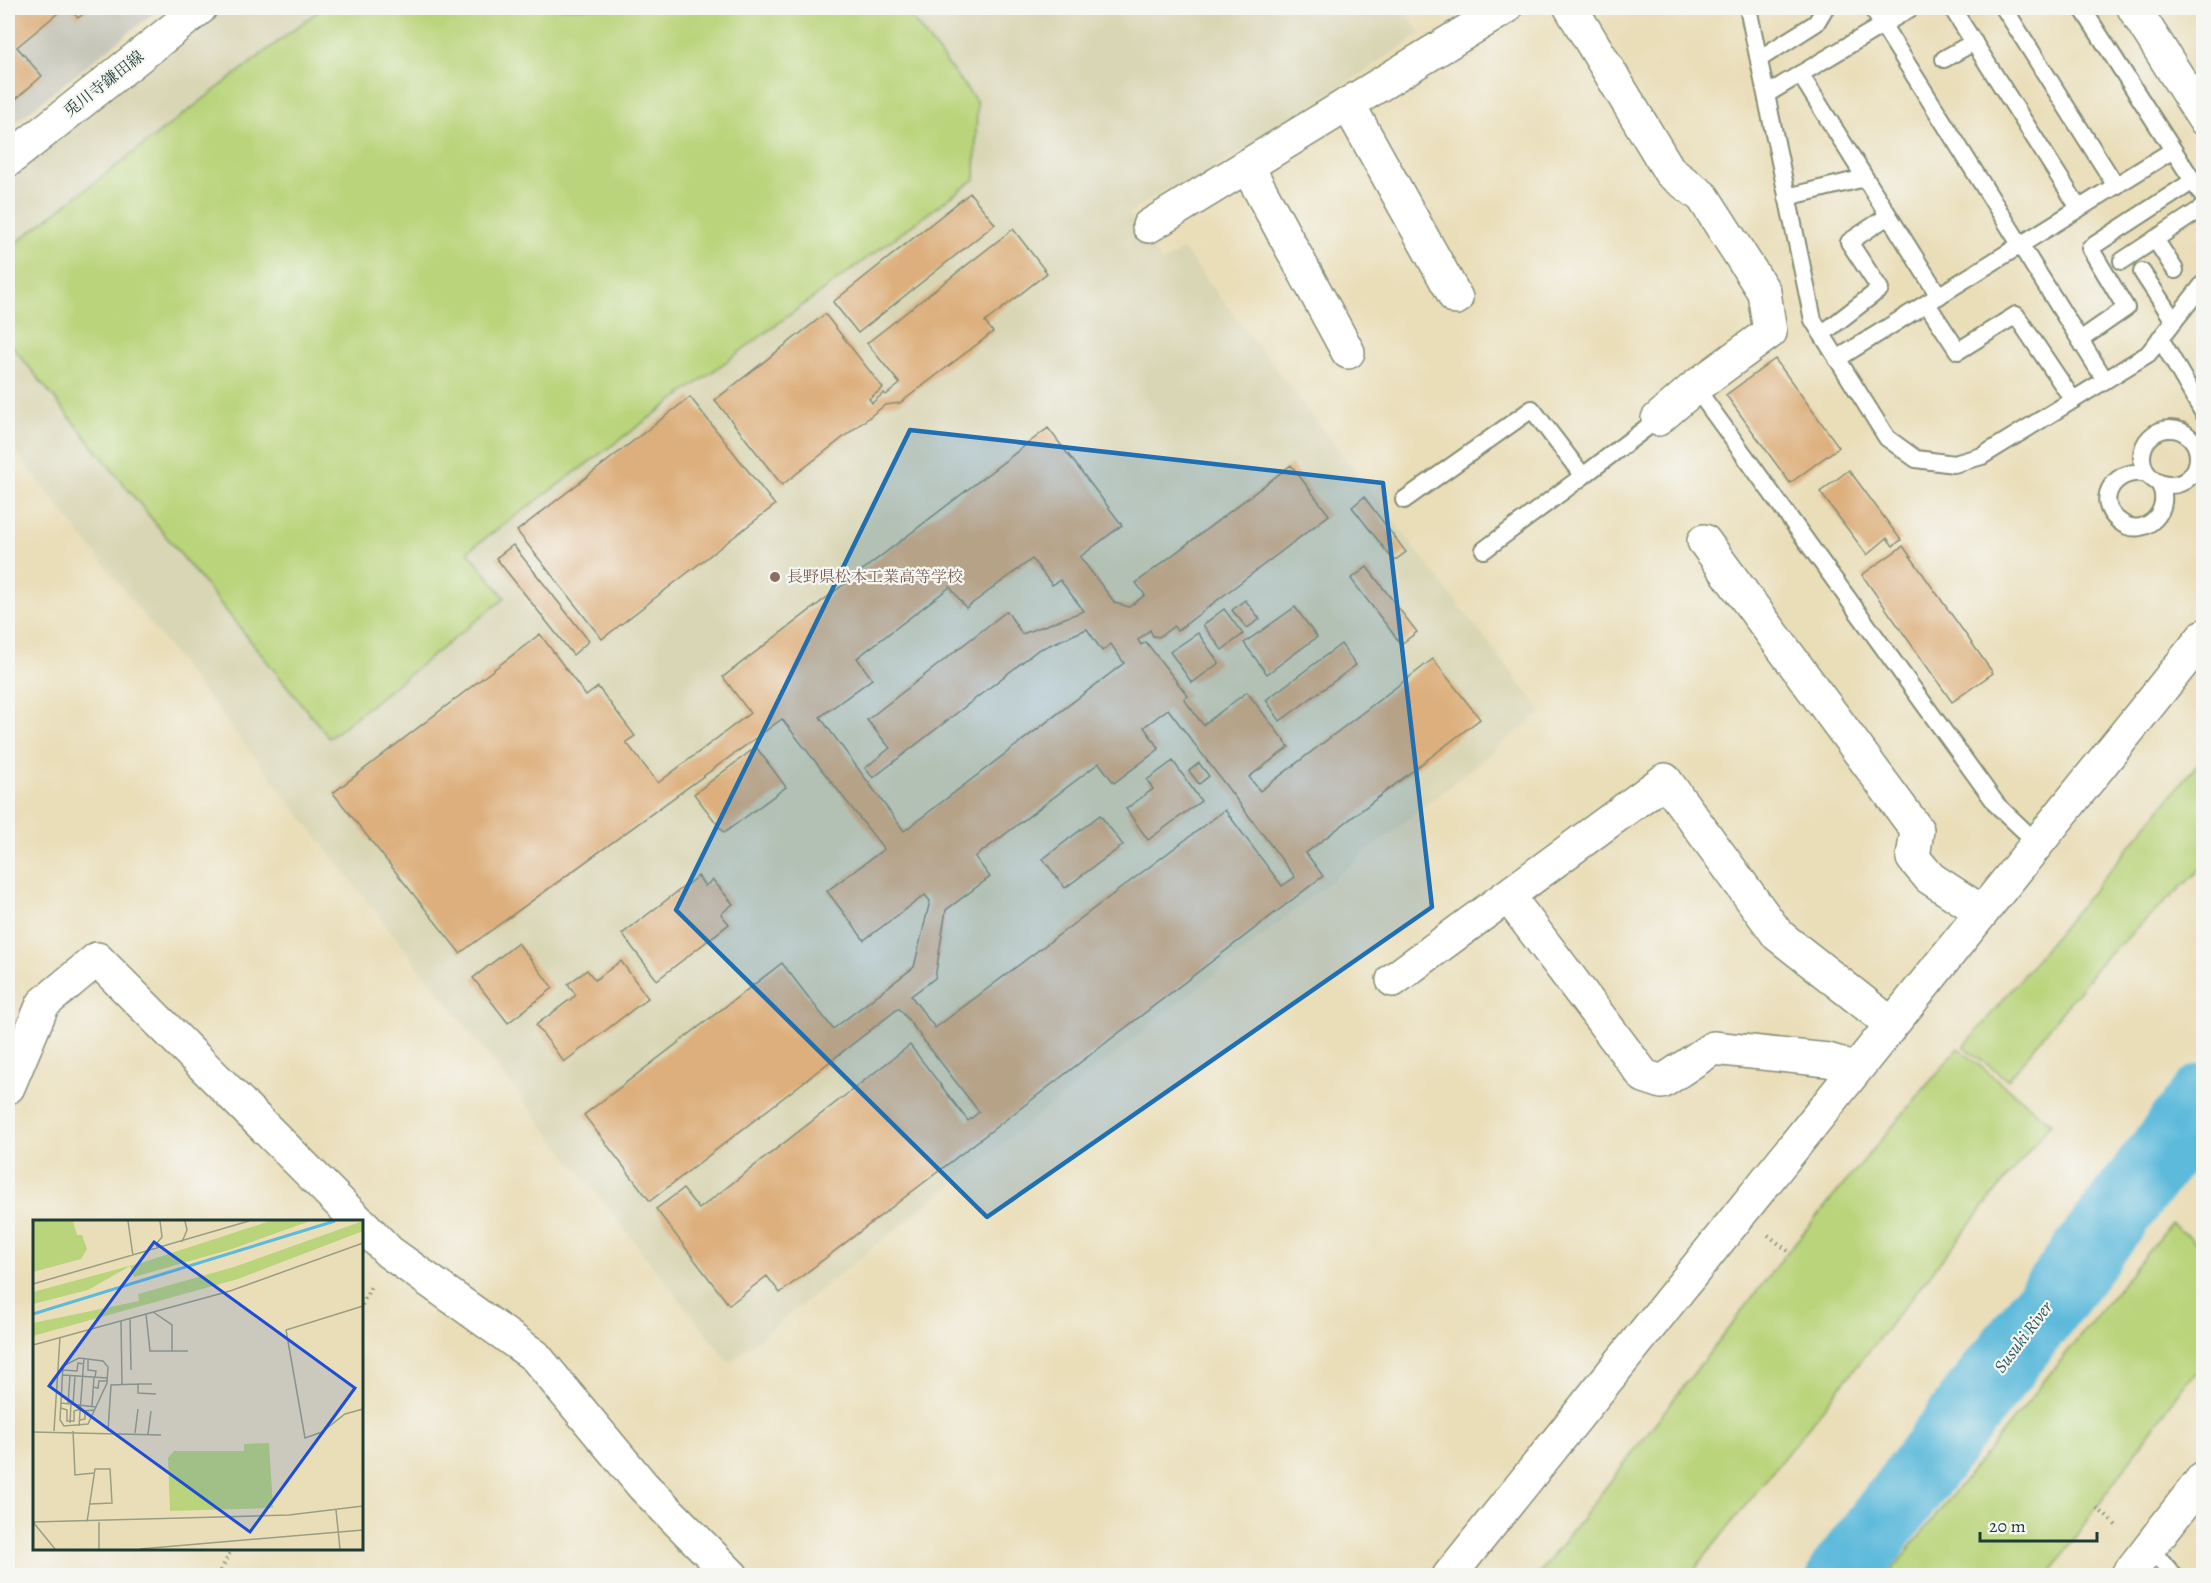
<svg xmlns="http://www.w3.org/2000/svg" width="2211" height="1583" viewBox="0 0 2211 1583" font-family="Alegreya,'Noto Serif JP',serif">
<rect width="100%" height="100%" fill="#f6f6f2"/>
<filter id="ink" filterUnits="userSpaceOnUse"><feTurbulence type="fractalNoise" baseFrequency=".0167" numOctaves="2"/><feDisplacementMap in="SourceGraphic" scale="12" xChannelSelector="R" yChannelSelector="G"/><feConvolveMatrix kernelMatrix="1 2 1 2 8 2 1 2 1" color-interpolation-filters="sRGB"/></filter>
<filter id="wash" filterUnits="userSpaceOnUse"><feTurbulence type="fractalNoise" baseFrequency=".008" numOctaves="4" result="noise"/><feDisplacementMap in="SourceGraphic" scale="24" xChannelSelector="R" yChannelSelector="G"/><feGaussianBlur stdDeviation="1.35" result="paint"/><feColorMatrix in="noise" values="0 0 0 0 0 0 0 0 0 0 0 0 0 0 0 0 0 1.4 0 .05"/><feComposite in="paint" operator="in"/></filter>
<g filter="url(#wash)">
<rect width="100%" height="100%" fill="#eadeb9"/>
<polygon fill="#d9d6b5" points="224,8 1401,8 1422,34 1174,195 1168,187 1129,213 1162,263 1183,249 1542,712 729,1363 8,442 8,178"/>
<polygon fill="#c5c5b8" points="8,8 160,8 8,128"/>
<g fill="#b9d47a" stroke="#6c8857" stroke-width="1.5">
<polygon points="322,8 904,8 977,102 975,179 468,551 505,598 329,738 8,341 8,249"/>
<polygon points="2203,757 2203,867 2103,960 2008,1080 1964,1047"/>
<polygon points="1958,1048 2051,1123 1690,1575 1538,1575 1788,1251"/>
<polygon points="2171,1223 2203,1248 2203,1366 2182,1387 2049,1575 1888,1575"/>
</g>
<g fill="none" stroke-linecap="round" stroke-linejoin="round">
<polyline stroke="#5dbadb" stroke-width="70" points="1842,1576 2204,1098"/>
</g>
<g id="blocks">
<g fill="#ddaf7c" fill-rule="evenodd">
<polygon points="8,8 64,8 17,47 42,76 8,106"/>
<polygon points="69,8 91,8 78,18"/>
<polygon points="970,193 995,224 858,333 833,302"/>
<polygon points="1013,229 1047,273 985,322 993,332 900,403 885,405 782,485 715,400 825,314 883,388 869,399 872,403 884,393 886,395 900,384 867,343"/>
<polygon points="1775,359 1839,447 1790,483 1726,395"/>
<polygon points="690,397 775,505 602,639 517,531"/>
<path d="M1048 428 1122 525 1080 557 1115 603 1129 607 1145 595 1136 583 1291 465 1329 515 1177 631 1174 626 1159 637 1153 636 1150 630 1138 640 1141 645 1146 642 1188 696 1184 699 1203 725 1247 692 1289 747 1249 777 1260 791 1433 659 1480 719 1306 853 1323 876 780 1293 767 1276 729 1305 656 1209 683 1189 699 1209 910 1045 968 1121 979 1112 899 1008 650 1201 584 1115 782 963 833 1029 914 967 930 901 925 895 864 940 827 891 884 849 782 719 460 953 333 793 540 634 586 696 598 687 635 736 626 742 658 783 750 713 723 677ZM1032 559 1052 585 1060 580 1084 611 1022 634 1007 611 867 720 890 748 865 768 873 778 1038 650 1087 629 1102 651 1111 644 1124 663 904 831 820 717 872 679 857 658 950 587 966 608ZM1168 709 1295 877 1282 886 1225 810 935 1028 911 996 935 978 946 910 990 877 975 857 1099 763 1114 783 1159 749 1144 727Z"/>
<polygon points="1849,470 1901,540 1893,546 1887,538 1867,555 1820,492"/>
<polygon points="1364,497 1406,552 1394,561 1352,507"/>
<polygon points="513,545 589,641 573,655 496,558"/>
<polygon points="1903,546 1993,673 1952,702 1862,575"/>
<polygon points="1367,567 1417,632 1401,644 1351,579"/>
<polygon points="1245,600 1260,619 1247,628 1232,610"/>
<polygon points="1295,607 1317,637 1267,674 1244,643"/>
<polygon points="1224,609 1243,634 1222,650 1203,625"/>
<polygon points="1198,633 1219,663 1192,683 1170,652"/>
<polygon points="1341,644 1356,665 1280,721 1266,700"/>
<polygon points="756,747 786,787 724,833 694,794"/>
<polygon points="1173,761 1201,801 1148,840 1126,809 1153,789 1147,780"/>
<polygon points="1199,763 1209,776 1199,784 1189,771"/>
<polygon points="1100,815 1123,845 1065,888 1043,859"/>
<polygon points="698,876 705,886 713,880 733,904 721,914 729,924 657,980 622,934"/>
<polygon points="518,943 553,988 508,1023 473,978"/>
<polygon points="621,961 648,998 564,1062 536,1025 576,995 568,984 587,970 595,980"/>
</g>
</g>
</g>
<g filter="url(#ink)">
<use href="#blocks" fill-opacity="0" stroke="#848e76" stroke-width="1.5"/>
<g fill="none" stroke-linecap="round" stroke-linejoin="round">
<g stroke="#848e76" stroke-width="20">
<g id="service">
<polyline points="1748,8 1813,320 1887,438 1916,459 1954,464 1982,456 2148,354 2204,283"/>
<polyline points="1872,8 2105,380"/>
<polyline points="1952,8 2079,208"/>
<polyline points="2004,8 2116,186"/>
<polyline points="2082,8 2204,198"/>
<polyline points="1759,59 1816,23 1825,8"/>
<polyline points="1944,59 1974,42"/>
<polyline points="1800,74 1939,296"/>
<polyline points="1767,94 1911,8"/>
<polyline points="1787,197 1865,178"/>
<polyline points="2155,239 2175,270"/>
<polyline points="2122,261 2204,207"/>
<polyline points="2142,272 2174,321"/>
<polyline points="1927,304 1958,351 2016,315 2073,400"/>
<polyline points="1822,334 1880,289 1849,242 1888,216"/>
<polyline points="2160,338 2204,414"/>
<polyline points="2080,340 2126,308 2090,248 2193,181"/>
<polyline points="1837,359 2173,150"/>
<polyline points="1695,387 1997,805 2037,843"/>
<circle cx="2170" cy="457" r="28"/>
<path d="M2147 474C2116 466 2092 500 2119 521 2144 542 2176 508 2158 482"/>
<polyline points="1583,476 1658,419"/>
<polyline points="1404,500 1532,409 1583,476 1484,550"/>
<polyline points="2149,1546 2174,1576"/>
</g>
</g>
<g stroke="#848e76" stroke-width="36">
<g id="minor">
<polyline points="1571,8 1670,172 1703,197 1764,292 1770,332 1695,387 1658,419"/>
<polyline points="2134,8 2204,119"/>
<polyline points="1348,104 1456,298"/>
<polyline points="1247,166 1348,352"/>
<polyline points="1149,226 1505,8"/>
<polyline points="1704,541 1917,830 1913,858 1930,878 1982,912"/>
<polyline points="1508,896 1644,1076 1662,1082 1713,1048 1828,1060 1838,1063 1853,1072"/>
<polyline points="1393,980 1665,780 1778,935 1891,1024"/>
<polyline points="8,1087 43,1004 97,959 359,1222"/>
<polyline points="362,1224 389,1252 535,1356 643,1486 732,1576"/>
<polyline points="2127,1576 2204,1477"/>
</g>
</g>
<g stroke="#848e76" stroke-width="36">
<polyline id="tertiary" points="1449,1576 2204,636"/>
</g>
<g stroke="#848e76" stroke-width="36">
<polyline id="secondary" points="8,160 200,8"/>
</g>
<g stroke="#848e76" stroke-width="4" stroke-dasharray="1.5 4.5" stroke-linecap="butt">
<polyline points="1768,1235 1788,1251"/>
<polyline points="362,1305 372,1284"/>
<polyline points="2097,1508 2119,1528"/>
<polyline points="218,1576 232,1548"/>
</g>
<use href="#service" stroke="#fff" stroke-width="16"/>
<use href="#minor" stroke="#fff" stroke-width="33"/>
<use href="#tertiary" stroke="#fff" stroke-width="33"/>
<use href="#secondary" stroke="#fff" stroke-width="33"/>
</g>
</g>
<path fill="#1f6fb2" fill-opacity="0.2" stroke="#1f6fb2" stroke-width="4.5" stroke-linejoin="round" d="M910 430 1383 483 1432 907 987 1217 676 910Z"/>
<circle fill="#8d6e63" stroke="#f6f6f2" stroke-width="2" cx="775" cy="577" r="6"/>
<g text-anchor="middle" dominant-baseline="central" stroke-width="4.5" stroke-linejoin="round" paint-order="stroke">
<g font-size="16" fill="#1f3d34" stroke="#f6f6f2">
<text transform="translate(104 84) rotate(-38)">兎川寺鎌田線</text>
</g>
<g font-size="16" fill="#785e54" stroke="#f6f6f2" text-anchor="start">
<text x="787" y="577">長野県松本工業高等学校</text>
</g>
<g font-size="18" font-style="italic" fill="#2e5c5e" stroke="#f6f6f2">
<text transform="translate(2023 1337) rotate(-53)">Susuki River</text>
</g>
</g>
<g transform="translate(33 1220)">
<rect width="330" height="330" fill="#eadeb9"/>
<path d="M0 1H40L44 15H49L54 29 48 39 0 52ZM237 1H277L199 29 101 57 97 46 55 70 0 84V72L111 42ZM330 1V11L205 59 0 116V103L106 81 105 74 201 47ZM236 223 240 288 137 291 135 238 141 231H211V224Z" fill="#b9d47a"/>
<path fill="none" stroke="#5dbadb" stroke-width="3" d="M0 94 302 1"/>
<path fill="none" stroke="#999e84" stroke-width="1.5" d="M95 1 100 36M149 22 154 10 152 1M124 29V23L129 17 127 1M0 64 216 1M330 86 253 110 272 218 289 212 312 194 330 189M120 92 139 105V131M113 94 117 131H155M97 98 98 150M88 101 89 165M0 125 197 71 330 23M46 138 70 141 75 147 74 163 55 204 31 206 27 200 30 146ZM55 139V150L63 151 62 157M30 150 44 151 45 143 51 144M30 155 74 158M119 164H105V173L123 174M60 167 65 168 66 161H74M28 183 63 187M35 184 37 155M40 185 42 156M59 186 61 157M28 188 34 190V201H41V191L48 189M47 200 52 199V191L61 190M37 203 38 184M46 206 51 138M21 211 27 117M40 211 42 255 61 253M75 211 78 165 105 164M0 212 128 215M102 213 105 189M115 214 118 191M303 290 307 329M0 302 22 329M0 302 256 295 330 286M54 302 62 249H77L79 283 57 284M66 329V302M107 329 330 310"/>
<path fill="#1d4ed8" fill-opacity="0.15" stroke="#1d4ed8" stroke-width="3" d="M121 22 322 168 217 312 16 166Z"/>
<rect width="330" height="330" fill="none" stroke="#1f3d34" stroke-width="3"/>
</g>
<rect width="2211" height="1583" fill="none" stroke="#f6f6f2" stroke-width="30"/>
<path d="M1980 1532v9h117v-9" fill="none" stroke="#1f3d34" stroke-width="3"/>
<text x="1989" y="1532" font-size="18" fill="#1f3d34" stroke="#f6f6f2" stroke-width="4.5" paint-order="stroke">20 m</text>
</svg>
